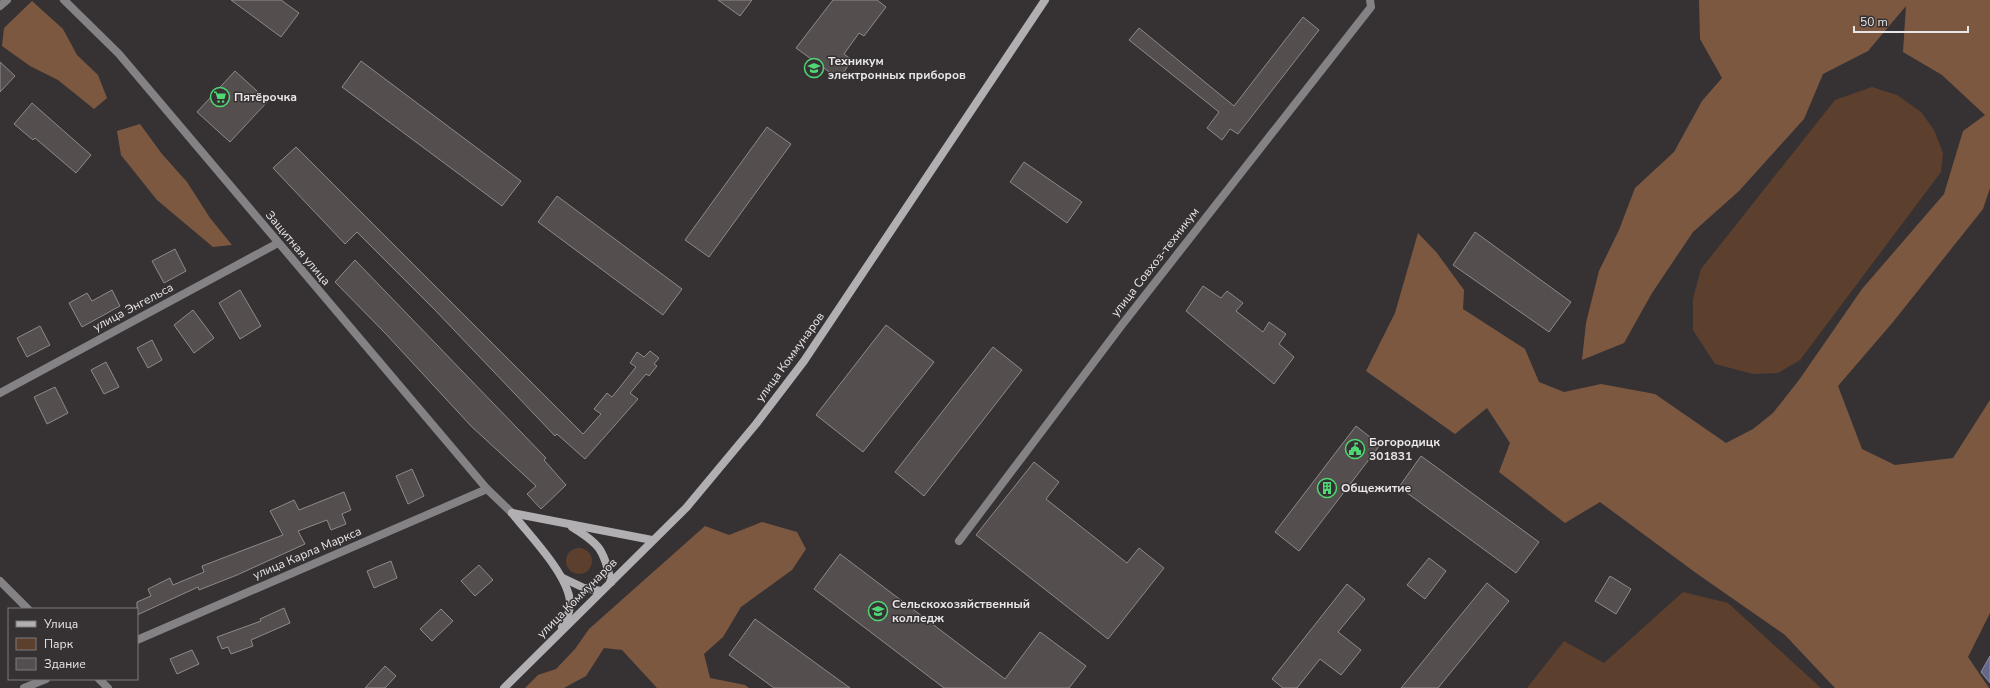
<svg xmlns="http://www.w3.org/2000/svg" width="1990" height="688" viewBox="0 0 1990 688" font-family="'Nunito Sans',sans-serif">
<rect width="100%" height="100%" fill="#363234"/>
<g fill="#5d3f2d">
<polygon points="1872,87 1897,95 1921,112 1934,130 1943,153 1941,172 1800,360 1778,373 1753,374 1715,364 1693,330 1693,299 1701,269 1835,100"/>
<circle cx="579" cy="561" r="13"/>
<polygon points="1683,592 1728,603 1821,688 1527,688 1564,641 1604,663"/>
</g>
<g fill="#7d5841">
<polygon points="1699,0 1990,0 1990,188 1983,209 1893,322 1838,386 1862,449 1895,465 1953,458 1990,400 1990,613 1968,657 1989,688 1835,688 1785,635 1696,573 1600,502 1565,523 1499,472 1510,443 1487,408 1455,434 1366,371 1395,313 1418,233 1437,253 1464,290 1463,309 1525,349 1539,382 1564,392 1601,384 1655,394 1726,443 1753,429 1773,413 1799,380 1862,289 1944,194 1963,131 1985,115 1942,75 1903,52 1906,6 1868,51 1823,74 1804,119 1739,191 1693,232 1652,293 1624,343 1582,360 1586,323 1599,271 1619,230 1635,188 1674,152 1702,101 1722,78 1700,39"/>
<polygon points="32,1 63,29 77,55 98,75 107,98 94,109 58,80 30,66 2,46 4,28"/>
<polygon points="140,124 162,154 187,182 210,218 232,245 213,247 157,200 121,155 117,131"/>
<polygon points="762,522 797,532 806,549 792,570 741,607 723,637 704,654 710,678 745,685 749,688 657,688 622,650 604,648 586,676 564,688 525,688 538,675 556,669 575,649 589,629 705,526 729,535"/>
</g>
<polygon fill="#66678d" stroke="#8d8da8" points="1990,656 1990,683 1981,672"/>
<g fill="#544e4e" stroke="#8f8989">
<polygon points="231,0 281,0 299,13 281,37"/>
<polygon points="718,0 752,0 740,16"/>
<polygon points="833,0 877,0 886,7 864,36 859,33 844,54 852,60 839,79 796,48"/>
<polygon points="1303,17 1319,30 1238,134 1230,129 1222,140 1207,128 1219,112 1129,40 1139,28 1234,106"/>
<polygon points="361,61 521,181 502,206 342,87"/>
<polygon points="0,62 15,76 0,92"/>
<polygon points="235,71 268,101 230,142 197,112"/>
<polygon points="32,103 91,155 76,173 35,138 33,140 14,124"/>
<polygon points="767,127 791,144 709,257 685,240"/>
<polygon points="296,147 583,434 601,414 594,409 607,393 612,397 636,367 630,363 637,352 644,357 650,351 659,358 654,364 657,366 649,376 646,374 630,393 638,399 585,459 557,434 555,436 434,309 357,232 345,244 273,168"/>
<polygon points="1024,162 1082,202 1067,223 1010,182"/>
<polygon points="557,196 682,289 663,315 538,222"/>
<polygon points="1475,232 1571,302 1549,332 1453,265"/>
<polygon points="175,249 186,271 164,283 152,261"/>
<polygon points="355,260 546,458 544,460 566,485 541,509 527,494 536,486 471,426 385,333 335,282"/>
<polygon points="1203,286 1221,298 1227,291 1243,303 1236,311 1263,332 1269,322 1286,334 1279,344 1294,357 1274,384 1186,311"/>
<polygon points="112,290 120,306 82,327 69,303 87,293 92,301"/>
<polygon points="240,290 261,326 240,339 219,303"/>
<polygon points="193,310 214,338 194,353 174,325"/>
<polygon points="886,325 934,362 863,452 816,415"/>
<polygon points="40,326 50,345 27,357 17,338"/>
<polygon points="152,340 162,360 148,368 137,348"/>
<polygon points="993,347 1022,370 924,496 895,472"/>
<polygon points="106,362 119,387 104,394 91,370"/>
<polygon points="55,387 68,413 47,424 34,397"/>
<polygon points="1356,426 1380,445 1299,551 1275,532"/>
<polygon points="1421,456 1539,542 1516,573 1399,487"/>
<polygon points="1034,462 1059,482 1046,499 1127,563 1139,548 1164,568 1108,639 976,535"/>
<polygon points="412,469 424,496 408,504 396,476"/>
<polygon points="344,492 351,510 342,514 346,524 331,530 327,520 298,531 305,544 237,575 199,590 198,587 137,615 137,602 151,596 148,589 170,578 173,585 204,572 202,566 283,535 270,511 294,500 299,510"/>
<polygon points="840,554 1005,679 1040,632 1086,666 1069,688 944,688 814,589"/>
<polygon points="1429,558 1446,571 1425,599 1407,585"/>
<polygon points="391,561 397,578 374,588 367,571"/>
<polygon points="479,565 493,580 475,596 461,581"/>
<polygon points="1610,576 1631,589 1616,614 1595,601"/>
<polygon points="1487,583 1509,601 1438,688 1401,688"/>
<polygon points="1347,584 1365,599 1338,632 1361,650 1341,675 1320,659 1297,688 1283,688 1272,679"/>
<polygon points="284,608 290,623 251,640 253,646 231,654 228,647 222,649 217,637 261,621 260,619"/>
<polygon points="441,609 453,621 432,641 420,629"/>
<polygon points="755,619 850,688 774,688 729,655"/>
<polygon points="192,650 199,664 177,674 170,659"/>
<polygon points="385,666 396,676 385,688 365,688"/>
</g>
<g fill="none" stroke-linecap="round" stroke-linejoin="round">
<g stroke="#848284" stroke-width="8">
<polyline points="0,6 7,0"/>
<polyline points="0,393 278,243"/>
<polyline points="959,541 1121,326 1371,7 1370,0"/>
<polyline points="0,581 28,609"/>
<polyline points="137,640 487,489"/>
<polyline points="99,679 108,688"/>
<polyline points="24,688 46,679"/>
</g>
<polyline stroke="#848284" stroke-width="8" points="64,0 119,54 487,489 512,513"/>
<g stroke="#b1afb2" stroke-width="8">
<polyline points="512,513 652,540"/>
<path d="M512 513C529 535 567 573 570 601 571 611 566 619 562 627"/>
<path d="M572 527C600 544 604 550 611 582"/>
<polyline points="563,578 584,588 601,591"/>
<polyline points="504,688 686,508 756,424 804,361 1045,0"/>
</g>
</g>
<defs>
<g id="university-ring" transform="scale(1)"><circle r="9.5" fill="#363234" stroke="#4fd675" stroke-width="1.5"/><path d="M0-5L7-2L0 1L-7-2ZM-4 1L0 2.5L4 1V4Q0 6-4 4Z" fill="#4fd675"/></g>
<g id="supermarket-ring" transform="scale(1)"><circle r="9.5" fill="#363234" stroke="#4fd675" stroke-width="1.5"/><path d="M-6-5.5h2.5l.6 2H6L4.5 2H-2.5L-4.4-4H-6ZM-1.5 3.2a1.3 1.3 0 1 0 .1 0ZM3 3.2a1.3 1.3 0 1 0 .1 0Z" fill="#4fd675"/></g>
<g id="civic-ring" transform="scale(1)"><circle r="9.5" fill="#363234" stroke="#4fd675" stroke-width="1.5"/><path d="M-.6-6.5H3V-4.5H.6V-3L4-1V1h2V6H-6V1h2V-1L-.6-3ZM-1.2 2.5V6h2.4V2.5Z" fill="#4fd675"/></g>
<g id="building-ring" transform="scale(1)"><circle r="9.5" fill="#363234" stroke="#4fd675" stroke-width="1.5"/><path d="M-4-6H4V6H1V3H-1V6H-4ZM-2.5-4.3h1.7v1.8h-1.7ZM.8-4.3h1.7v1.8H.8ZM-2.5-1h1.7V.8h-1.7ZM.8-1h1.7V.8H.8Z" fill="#4fd675"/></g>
</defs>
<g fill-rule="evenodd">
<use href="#university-ring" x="814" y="68"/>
<use href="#supermarket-ring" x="220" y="97"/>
<use href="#civic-ring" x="1355" y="449"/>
<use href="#building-ring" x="1327" y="488"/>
<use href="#university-ring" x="878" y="611"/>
</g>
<g text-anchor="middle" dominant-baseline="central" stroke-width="3" stroke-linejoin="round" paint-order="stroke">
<g font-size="12" font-weight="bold" fill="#e9e6e8" stroke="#363234" text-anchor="start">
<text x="828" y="61">Техникум<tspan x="828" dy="14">электронных приборов</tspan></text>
<text x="234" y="97">Пятёрочка</text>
<text x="1369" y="442">Богородицк<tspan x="1369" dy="14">301831</tspan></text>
<text x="1341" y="488">Общежитие</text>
<text x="892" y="604">Сельскохозяйственный<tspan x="892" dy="14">колледж</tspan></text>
</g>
<g font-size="12" fill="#e9e6e8" stroke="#363234">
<text transform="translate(298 248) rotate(50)">Защитная улица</text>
<text transform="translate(1155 262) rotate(-52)">улица Совхоз-техникум</text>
<text transform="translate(133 307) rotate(-28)">улица Энгельса</text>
<text transform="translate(790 357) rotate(-54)">улица Коммунаров</text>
<text transform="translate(307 553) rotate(-23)">улица Карла Маркса</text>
<text transform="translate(577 598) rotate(-45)">улица Коммунаров</text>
</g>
</g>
<rect x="8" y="608" width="130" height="72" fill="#363234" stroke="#7e7a7c"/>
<rect x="16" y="621" width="20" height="6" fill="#b1afb2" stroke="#7e7a7c"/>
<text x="44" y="628" font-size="12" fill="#e9e6e8">Улица</text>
<rect x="16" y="638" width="20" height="12" fill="#5d3f2d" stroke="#7e7a7c"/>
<text x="44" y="648" font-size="12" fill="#e9e6e8">Парк</text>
<rect x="16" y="658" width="20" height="12" fill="#544e4e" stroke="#7e7a7c"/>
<text x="44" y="668" font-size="12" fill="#e9e6e8">Здание</text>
<path d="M1854 26v6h114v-6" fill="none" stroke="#e9e6e8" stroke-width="2"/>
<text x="1860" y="26" font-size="12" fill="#e9e6e8" stroke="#363234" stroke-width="3" paint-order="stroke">50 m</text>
</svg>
